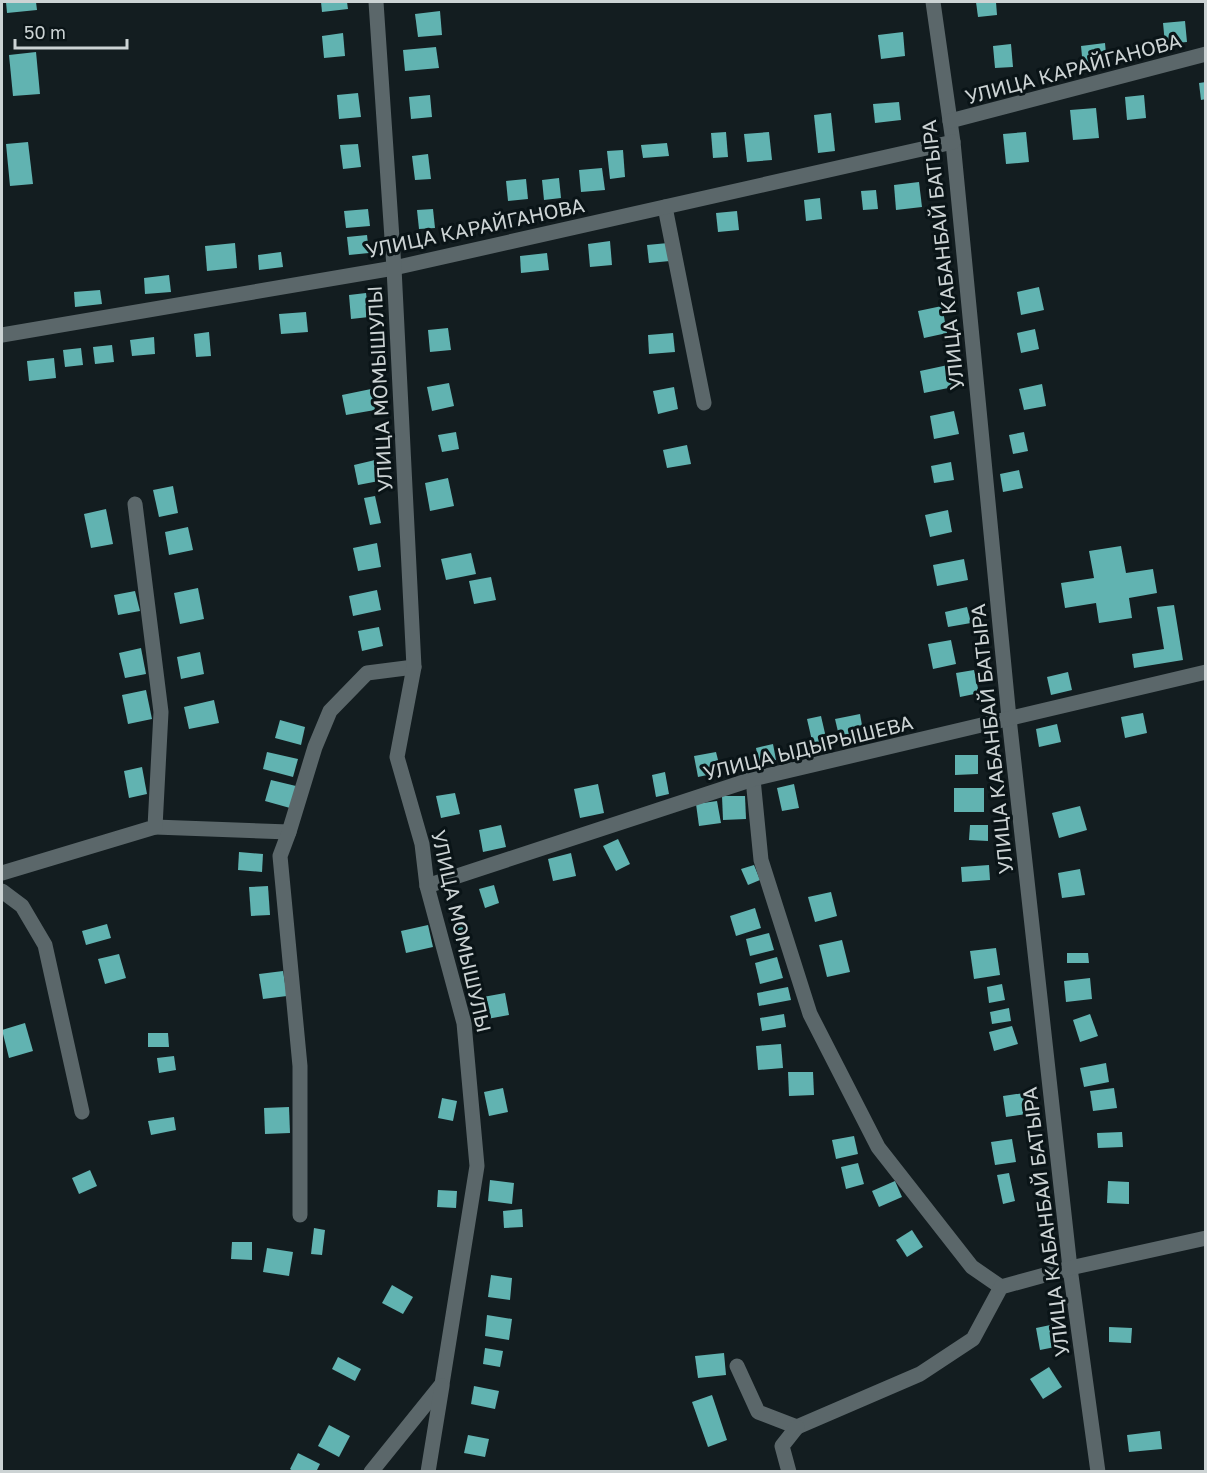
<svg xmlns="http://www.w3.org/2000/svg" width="1207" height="1473" viewBox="0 0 1207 1473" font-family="'Golos Text',sans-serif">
<rect width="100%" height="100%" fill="#131d20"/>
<g fill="#61b3b1">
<polygon points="6,2 36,2 37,10 7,13"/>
<polygon points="321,2 347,2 348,9 322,12"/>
<polygon points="976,2 996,2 997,15 978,17"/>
<polygon points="440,11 442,35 418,37 415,14"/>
<polygon points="1185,21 1187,42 1165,44 1163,23"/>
<polygon points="903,32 905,56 881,59 878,35"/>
<polygon points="343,33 345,56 324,58 322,36"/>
<polygon points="1105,43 1107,65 1083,67 1081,46"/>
<polygon points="1011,44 1013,67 995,68 993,46"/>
<polygon points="436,47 439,68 405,71 403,50"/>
<polygon points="36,52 40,94 13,96 9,55"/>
<polygon points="1206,82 1206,99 1201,100 1199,83"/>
<polygon points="358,93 361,117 339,119 337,95"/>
<polygon points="430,95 432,117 411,119 409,97"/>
<polygon points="1144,95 1146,118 1127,120 1125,97"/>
<polygon points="899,102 901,120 875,123 873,104"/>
<polygon points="1096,108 1099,138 1073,140 1070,110"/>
<polygon points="831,113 835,151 818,153 814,115"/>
<polygon points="726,132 728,157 713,158 711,133"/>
<polygon points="769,132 772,160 747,162 744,134"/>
<polygon points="1026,132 1029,162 1006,164 1003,134"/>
<polygon points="28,142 33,184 10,186 6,144"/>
<polygon points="667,143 669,156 643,158 641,145"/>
<polygon points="358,144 361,167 343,169 340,145"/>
<polygon points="623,150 625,177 610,179 607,151"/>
<polygon points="428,154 431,179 415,180 412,156"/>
<polygon points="602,168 605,190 581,192 579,170"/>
<polygon points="559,178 561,198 544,200 542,180"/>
<polygon points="526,179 528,199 508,201 506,181"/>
<polygon points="919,182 922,207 896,210 894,185"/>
<polygon points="876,190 878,209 863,210 861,191"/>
<polygon points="820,198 822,219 806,221 804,200"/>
<polygon points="368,209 370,226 346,228 344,211"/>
<polygon points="433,209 435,228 419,229 417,210"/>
<polygon points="737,211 739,230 718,232 716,213"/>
<polygon points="367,235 369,253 349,255 347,237"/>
<polygon points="610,241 612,265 590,267 588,244"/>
<polygon points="235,243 237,268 207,271 205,246"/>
<polygon points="668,243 670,261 649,263 647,245"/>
<polygon points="281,252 283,267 259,270 258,255"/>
<polygon points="547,253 549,270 521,273 520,256"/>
<polygon points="169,275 171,292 145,294 144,278"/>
<polygon points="1039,287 1044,310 1021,315 1017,292"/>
<polygon points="100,290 102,304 75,307 74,292"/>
<polygon points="366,293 369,317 351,319 349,295"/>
<polygon points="942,306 947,333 924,338 918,311"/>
<polygon points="306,312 308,332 281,334 279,314"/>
<polygon points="448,328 451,350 430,352 428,330"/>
<polygon points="1035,329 1039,349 1021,353 1017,333"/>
<polygon points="209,332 211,356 196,357 194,334"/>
<polygon points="673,333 675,352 649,354 648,335"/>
<polygon points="154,337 155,354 132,356 130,340"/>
<polygon points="112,345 114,362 95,364 93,347"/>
<polygon points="81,348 83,365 65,367 63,350"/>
<polygon points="54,358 56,378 29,381 27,361"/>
<polygon points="948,365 953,387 924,393 920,371"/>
<polygon points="449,383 454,406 432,411 427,387"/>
<polygon points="1042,384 1046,406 1024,410 1019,389"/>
<polygon points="674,387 678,409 658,414 653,391"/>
<polygon points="371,389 375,410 346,415 342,395"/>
<polygon points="954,411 959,434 934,439 930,416"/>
<polygon points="456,432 459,449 442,452 438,435"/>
<polygon points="1024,432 1028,451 1013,454 1009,435"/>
<polygon points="687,445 691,464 667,468 663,450"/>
<polygon points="375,460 379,481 358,485 354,465"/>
<polygon points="951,462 954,480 934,483 931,466"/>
<polygon points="1019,470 1023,488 1003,492 1000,474"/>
<polygon points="448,478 454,506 430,511 425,483"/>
<polygon points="173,486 178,513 159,517 153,490"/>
<polygon points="375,496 381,523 370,525 364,498"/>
<polygon points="106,509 113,544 91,548 84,514"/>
<polygon points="948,510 952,532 930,537 925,515"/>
<polygon points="188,527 193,550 169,555 165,532"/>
<polygon points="377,543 381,567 358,571 353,548"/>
<polygon points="1121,546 1126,573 1153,569 1157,593 1129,598 1132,618 1099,623 1096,603 1065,608 1061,583 1094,578 1089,551"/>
<polygon points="471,553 476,574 446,580 441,559"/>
<polygon points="964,559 968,580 937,586 933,565"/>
<polygon points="491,577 496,600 474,604 469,581"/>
<polygon points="198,588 204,619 180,624 174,593"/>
<polygon points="377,590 381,610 353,616 349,596"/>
<polygon points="135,591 140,611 118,615 114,595"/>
<polygon points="1174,605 1183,660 1134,668 1132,654 1164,649 1157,607"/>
<polygon points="967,607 971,623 948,627 945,612"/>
<polygon points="379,627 383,646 362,651 358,631"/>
<polygon points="951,640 956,664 933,669 928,644"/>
<polygon points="141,648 146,674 125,678 119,653"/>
<polygon points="200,652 204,674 181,679 177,657"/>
<polygon points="974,670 979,693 960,697 956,673"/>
<polygon points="1068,672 1072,690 1051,695 1047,677"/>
<polygon points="146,690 152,719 128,724 122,695"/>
<polygon points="214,700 219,723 189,729 184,707"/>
<polygon points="1143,713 1147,733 1125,738 1121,717"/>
<polygon points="860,714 863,731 839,736 835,719"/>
<polygon points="821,716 827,742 813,745 807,719"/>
<polygon points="280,720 305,727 301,745 275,738"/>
<polygon points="1057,724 1061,742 1039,747 1036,729"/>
<polygon points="773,744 776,760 759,763 756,748"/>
<polygon points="267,752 298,759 293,777 263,769"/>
<polygon points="716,752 721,772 698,777 694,756"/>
<polygon points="955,755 978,755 978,774 955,775"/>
<polygon points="142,767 147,794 129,798 124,771"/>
<polygon points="665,772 669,794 656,797 652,775"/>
<polygon points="271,780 296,786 290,808 265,801"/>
<polygon points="598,784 604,813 580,818 574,789"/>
<polygon points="794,784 799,808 782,811 777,788"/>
<rect x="954" y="788" width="30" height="24"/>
<polygon points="455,793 460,814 441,818 436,796"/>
<polygon points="722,796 745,796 746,819 723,820"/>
<polygon points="717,801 721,823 699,826 696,804"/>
<polygon points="1080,806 1087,830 1059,838 1052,813"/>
<polygon points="501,825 506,847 483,852 479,830"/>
<polygon points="970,825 988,825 988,841 969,840"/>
<polygon points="618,839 630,864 616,871 603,846"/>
<polygon points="239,852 263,854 262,872 238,870"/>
<polygon points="571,853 576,876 553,881 548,859"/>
<polygon points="754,865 760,880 748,885 741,869"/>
<polygon points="989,865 990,880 962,882 961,867"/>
<polygon points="1080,869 1085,895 1062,898 1058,873"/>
<polygon points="494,885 499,903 485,908 479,889"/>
<polygon points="268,886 270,915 251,916 249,887"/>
<polygon points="831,892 837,916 815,922 808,897"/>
<polygon points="755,908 761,928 736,936 730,916"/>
<polygon points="459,910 464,933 456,935 451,912"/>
<polygon points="107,924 111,938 86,945 82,931"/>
<polygon points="428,925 433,947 406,953 401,931"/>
<polygon points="769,933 774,950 750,956 746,939"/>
<polygon points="842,940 850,972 827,977 819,945"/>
<polygon points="996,948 1000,975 974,979 970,951"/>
<polygon points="1067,953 1088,953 1089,963 1067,963"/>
<polygon points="119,954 126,978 105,984 98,959"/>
<polygon points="777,957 783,978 760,984 755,963"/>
<polygon points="283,971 287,996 263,999 259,974"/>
<polygon points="1090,978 1092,999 1066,1002 1064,981"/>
<polygon points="1002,984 1005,1000 989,1003 987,987"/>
<polygon points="788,987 791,1000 759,1006 757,993"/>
<polygon points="505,993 509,1015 487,1019 483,997"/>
<polygon points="1009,1008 1011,1021 992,1024 990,1012"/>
<polygon points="784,1014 786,1027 762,1031 760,1018"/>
<polygon points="1090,1014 1098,1036 1080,1042 1073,1020"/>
<polygon points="25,1023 33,1051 9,1058 2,1030"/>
<polygon points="1012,1026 1018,1044 994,1051 989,1032"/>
<polygon points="148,1033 168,1033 169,1047 148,1047"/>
<polygon points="781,1044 783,1068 758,1070 756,1046"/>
<polygon points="174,1056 176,1070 159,1073 157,1058"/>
<polygon points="1106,1063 1109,1082 1084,1087 1080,1068"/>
<polygon points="788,1072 813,1072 814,1095 789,1096"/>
<polygon points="503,1088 508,1112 489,1116 484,1092"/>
<polygon points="1114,1088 1117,1108 1093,1111 1090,1091"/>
<polygon points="1031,1092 1034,1113 1006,1117 1003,1096"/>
<polygon points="442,1098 457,1101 453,1121 438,1118"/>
<polygon points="289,1107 290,1133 265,1134 264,1108"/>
<polygon points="174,1117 176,1130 151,1135 148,1121"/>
<polygon points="1122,1132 1123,1147 1098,1148 1097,1133"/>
<polygon points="854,1136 858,1154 836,1159 832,1140"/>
<polygon points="1012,1139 1016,1162 995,1165 991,1142"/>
<polygon points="858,1163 864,1184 846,1189 841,1167"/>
<polygon points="90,1170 97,1186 79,1194 72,1178"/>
<polygon points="1009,1173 1015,1201 1003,1204 997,1175"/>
<polygon points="490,1180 514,1183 512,1204 488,1201"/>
<polygon points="895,1181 902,1197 879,1207 872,1191"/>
<polygon points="1108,1181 1129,1182 1129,1204 1107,1203"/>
<polygon points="438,1190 457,1191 456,1208 437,1207"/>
<polygon points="522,1209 523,1227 504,1228 503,1211"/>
<polygon points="314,1228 325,1230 322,1255 311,1254"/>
<polygon points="912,1230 923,1247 907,1257 896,1240"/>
<polygon points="232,1242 252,1242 252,1260 231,1259"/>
<polygon points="267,1248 293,1252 289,1276 263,1272"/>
<polygon points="491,1275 512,1278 510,1300 488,1297"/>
<polygon points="392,1285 413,1297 403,1314 382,1303"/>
<polygon points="487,1315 512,1319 509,1340 485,1336"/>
<polygon points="1060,1323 1065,1345 1040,1350 1036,1328"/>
<polygon points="1109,1327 1132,1328 1131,1343 1109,1342"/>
<polygon points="485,1348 503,1351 500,1367 483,1364"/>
<polygon points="724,1353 726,1375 698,1378 695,1356"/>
<polygon points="338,1357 361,1369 355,1381 332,1369"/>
<polygon points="1049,1367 1062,1387 1043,1399 1030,1379"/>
<polygon points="474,1386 499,1391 495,1409 471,1404"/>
<polygon points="712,1395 727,1440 708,1447 692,1402"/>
<polygon points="329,1425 350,1436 339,1457 318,1446"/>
<polygon points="1160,1431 1162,1449 1129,1452 1127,1435"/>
<polygon points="468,1435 489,1439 485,1457 464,1453"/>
<polygon points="298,1453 320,1464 316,1472 294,1472 290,1469"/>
</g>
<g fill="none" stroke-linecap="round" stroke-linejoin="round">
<g stroke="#5b676a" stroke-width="15">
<polyline points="933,2 953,142 1009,718 1070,1268 1098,1472"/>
<polyline points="950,121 1206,54"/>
<polyline points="665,207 704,403"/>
<polyline points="2,335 394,268 953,142"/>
<polyline points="753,779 761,860 810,1014 878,1147 972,1267 1001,1287"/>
<polyline points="155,827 289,832"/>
<polyline points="2,873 155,827 161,712 135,504"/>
<polyline points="427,886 753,779 1206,672"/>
<polyline points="2,891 22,906 45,945 82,1112"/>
<polyline points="300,1215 300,1066 280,856 289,832 315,747 330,711 367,673 414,667"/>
<polyline points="737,1366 758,1412 797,1427 920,1374 973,1339 1001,1287 1070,1268 1206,1238"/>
<polyline points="371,1472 442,1384 477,1166 464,1023 427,886 422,844 397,757 414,667 394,268 376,2"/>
<polyline points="428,1472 442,1386"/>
<polyline points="789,1472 782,1446 797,1427"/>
</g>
</g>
<g text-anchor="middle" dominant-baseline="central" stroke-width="6" stroke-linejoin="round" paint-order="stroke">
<g font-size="20" fill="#ccd3d4" stroke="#0a1417">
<text transform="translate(1073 68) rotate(-15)">УЛИЦА КАРАЙГАНОВА</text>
<text transform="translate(475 227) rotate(-12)">УЛИЦА КАРАЙГАНОВА</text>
<text transform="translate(942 255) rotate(-96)">УЛИЦА КАБАНБАЙ БАТЫРА</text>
<text transform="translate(379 389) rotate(-93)">УЛИЦА МОМЫШУЛЫ</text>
<text transform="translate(991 739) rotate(-96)">УЛИЦА КАБАНБАЙ БАТЫРА</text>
<text transform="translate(808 747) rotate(-14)">УЛИЦА ЫДЫРЫШЕВА</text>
<text transform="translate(462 931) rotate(77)">УЛИЦА МОМЫШУЛЫ</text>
<text transform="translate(1045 1222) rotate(-97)">УЛИЦА КАБАНБАЙ БАТЫРА</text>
</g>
</g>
<rect width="1207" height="1473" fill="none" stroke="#ccd3d4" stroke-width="6"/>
<path d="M15 39v9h112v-9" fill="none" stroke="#ccd3d4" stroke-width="3"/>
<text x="24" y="39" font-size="18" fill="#ccd3d4" stroke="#0a1417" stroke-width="4.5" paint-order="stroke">50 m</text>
</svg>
